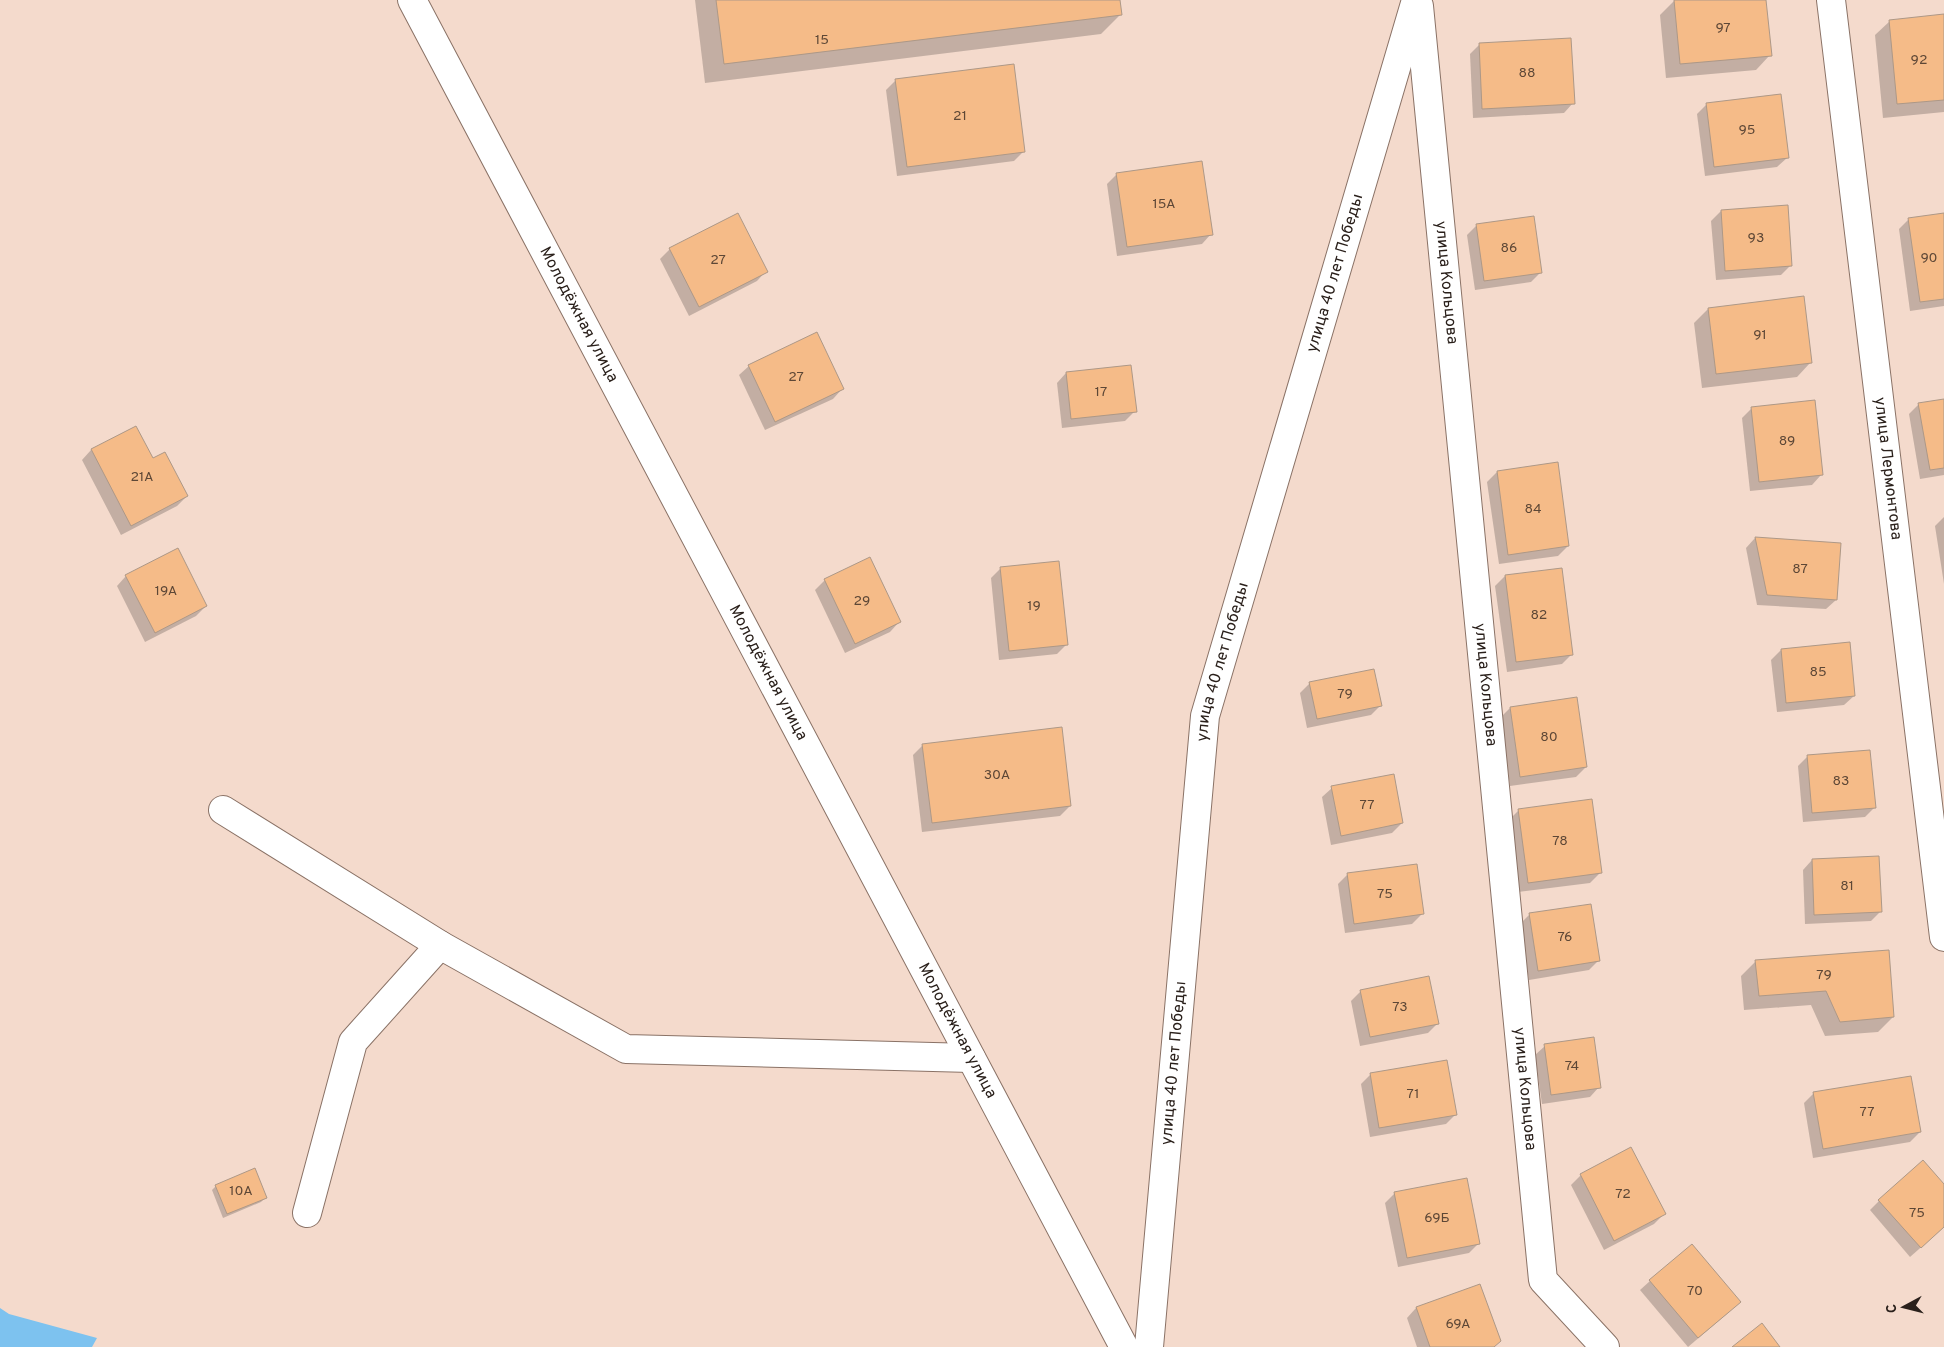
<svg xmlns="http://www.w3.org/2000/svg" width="1944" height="1347" viewBox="0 0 1944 1347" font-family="Overpass,sans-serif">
<rect width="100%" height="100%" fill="#f4dacc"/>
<polygon fill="#7dc2ef" points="0,1308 9,1314 97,1338 92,1347 0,1347"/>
<g fill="#0003">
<polygon points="695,0 1119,0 1120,15 1101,34 705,83"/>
<polygon points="1675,0 1765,0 1770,55 1756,70 1666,78 1660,15"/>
<polygon points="1944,15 1944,112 1883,118 1875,35 1890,21"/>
<polygon points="1480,44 1573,103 1564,113 1473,118 1470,54"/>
<polygon points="896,80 1024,151 1014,161 897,176 886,90"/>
<polygon points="1707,104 1787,158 1777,167 1705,176 1697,114"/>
<polygon points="1117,174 1211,234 1202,244 1117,256 1107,184"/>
<polygon points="1721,211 1791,265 1781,275 1716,280 1711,221"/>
<polygon points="1944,214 1944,306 1910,311 1899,229 1909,219"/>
<polygon points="1477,225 1541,272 1531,282 1475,290 1467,235"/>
<polygon points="670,249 766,271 757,281 689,316 660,259"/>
<polygon points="1708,309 1811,362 1797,377 1702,388 1694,323"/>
<polygon points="749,366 842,389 833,399 765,430 739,375"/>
<polygon points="1066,373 1135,411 1125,421 1062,428 1057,383"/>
<polygon points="1944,400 1944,475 1920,479 1909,414 1919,404"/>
<polygon points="1752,408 1821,475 1812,485 1750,491 1742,418"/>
<polygon points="135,427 152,460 187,496 177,506 121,535 82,460 91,450"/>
<polygon points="1557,464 1568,546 1558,556 1499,564 1487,482 1497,472"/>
<polygon points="1944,517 1944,584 1935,526"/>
<polygon points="1755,538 1840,544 1836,600 1826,609 1757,605 1746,548"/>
<polygon points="869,559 899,622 890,632 845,653 815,590 824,581"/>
<polygon points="1000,569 1067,644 1057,654 999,660 991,578"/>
<polygon points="1561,569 1572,654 1562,664 1507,672 1495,586 1505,576"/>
<polygon points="126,576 206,606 196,616 145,642 117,586"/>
<polygon points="1781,650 1854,696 1844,705 1777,712 1771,660"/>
<polygon points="1310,683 1380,706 1371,715 1307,728 1300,693"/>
<polygon points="1510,708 1586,767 1576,777 1510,786 1501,717"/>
<polygon points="923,745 1070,806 1060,816 922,832 913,755"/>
<polygon points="1808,756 1874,808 1865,817 1803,822 1798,766"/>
<polygon points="1332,788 1402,823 1392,833 1331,845 1322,797"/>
<polygon points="1519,810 1600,873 1590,883 1518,892 1509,820"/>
<polygon points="1812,860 1880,912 1871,921 1805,924 1803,870"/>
<polygon points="1348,874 1422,914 1412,924 1345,933 1338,884"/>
<polygon points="1530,914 1599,960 1589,970 1529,980 1520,924"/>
<polygon points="1756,961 1893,1017 1878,1032 1825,1036 1811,1005 1744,1010 1741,976"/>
<polygon points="1361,991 1437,1024 1428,1033 1360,1046 1351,1001"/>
<polygon points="1545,1046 1599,1087 1590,1097 1542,1104 1535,1055"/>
<polygon points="1371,1074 1455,1115 1446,1124 1370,1137 1361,1084"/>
<polygon points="1814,1093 1920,1132 1910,1142 1813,1158 1804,1103"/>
<polygon points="1581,1175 1664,1214 1654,1224 1604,1250 1571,1185"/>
<polygon points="216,1186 266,1197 261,1202 223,1218 212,1190"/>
<polygon points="1944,1186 1944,1227 1910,1257 1870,1210 1879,1201"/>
<polygon points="1395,1193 1479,1243 1469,1253 1398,1267 1385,1203"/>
<polygon points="1650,1281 1729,1312 1688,1347 1640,1290"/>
<polygon points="1480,1286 1493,1347 1417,1347 1407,1318 1416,1308"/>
</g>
<g fill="#f5bb88" stroke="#ad9887">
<polygon points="716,0 1120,0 1122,15 724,64"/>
<polygon points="1674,0 1766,0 1772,56 1680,64"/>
<polygon points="1944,14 1944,100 1897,104 1889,20"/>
<polygon points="1571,38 1575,104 1482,109 1479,43"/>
<polygon points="1014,64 1025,152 907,167 895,79"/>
<polygon points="1781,94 1789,158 1714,167 1706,103"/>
<polygon points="1202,161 1213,235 1127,247 1116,173"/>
<polygon points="1788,205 1792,266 1725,271 1721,210"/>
<polygon points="738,213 768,272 699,307 669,248"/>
<polygon points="1944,213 1944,299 1920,302 1908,218"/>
<polygon points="1534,216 1542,273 1484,281 1476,224"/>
<polygon points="1804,296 1812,363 1716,374 1708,308"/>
<polygon points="817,332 844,389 775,422 748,365"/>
<polygon points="1131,365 1137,412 1071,419 1066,372"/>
<polygon points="1944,399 1944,468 1930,470 1918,403"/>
<polygon points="1815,400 1823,475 1759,482 1751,407"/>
<polygon points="136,426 153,458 165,452 188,496 131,526 91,449"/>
<polygon points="1558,462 1569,546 1508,555 1497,471"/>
<polygon points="1755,537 1841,543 1837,600 1767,595"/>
<polygon points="178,548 207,606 155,633 125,575"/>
<polygon points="870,557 901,622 855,644 824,579"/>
<polygon points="1059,561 1068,645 1009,651 1000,567"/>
<polygon points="1562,568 1573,655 1516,662 1505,575"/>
<polygon points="1850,642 1855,696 1786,703 1781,649"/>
<polygon points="1374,669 1382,706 1317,719 1309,682"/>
<polygon points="1577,697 1587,767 1520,777 1510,707"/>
<polygon points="1062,727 1071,806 932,823 922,744"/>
<polygon points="1870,750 1876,808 1812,813 1807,755"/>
<polygon points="1394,774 1403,823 1341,836 1331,786"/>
<polygon points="1592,799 1602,873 1528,883 1518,809"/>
<polygon points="1879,856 1882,912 1814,915 1812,859"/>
<polygon points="1417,864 1424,914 1354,924 1347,873"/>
<polygon points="1591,904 1600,961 1538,971 1529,913"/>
<polygon points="1889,950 1894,1017 1840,1022 1826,991 1759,996 1755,960"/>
<polygon points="1429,976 1439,1024 1370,1037 1360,990"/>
<polygon points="1594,1037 1601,1088 1551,1095 1544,1044"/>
<polygon points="1447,1060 1457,1115 1379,1128 1370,1073"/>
<polygon points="1911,1076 1921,1132 1823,1149 1813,1092"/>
<polygon points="1631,1147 1666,1214 1614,1241 1580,1174"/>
<polygon points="1923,1160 1944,1184 1944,1227 1921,1248 1878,1200"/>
<polygon points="255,1168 267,1198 227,1214 215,1185"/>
<polygon points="1467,1178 1480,1244 1407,1258 1394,1192"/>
<polygon points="1692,1244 1741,1302 1698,1338 1649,1280"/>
<polygon points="1480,1284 1501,1341 1494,1347 1430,1347 1416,1307"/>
<polygon points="1762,1323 1780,1347 1732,1347"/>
</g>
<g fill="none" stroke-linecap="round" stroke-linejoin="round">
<g stroke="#8a7266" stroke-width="30">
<g id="minor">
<path id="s1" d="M412 0 1124 1347"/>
<path id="s2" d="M1831 0 1944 937"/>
<path id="s3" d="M1419 6 1543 1280 1605 1347"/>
<polyline points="223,810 440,945 626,1049 971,1058"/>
<polyline points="307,1213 353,1042 440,945"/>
<path id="s4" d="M1149 1347 1205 716 1416 0"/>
</g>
</g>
<use href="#minor" stroke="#fff" stroke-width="28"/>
</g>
<g text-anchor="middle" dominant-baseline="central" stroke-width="4.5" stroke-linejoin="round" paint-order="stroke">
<g font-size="14" fill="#5d4736">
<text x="1723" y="28">97</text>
<text x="822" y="40">15</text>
<text x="1919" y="60">92</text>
<text x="1527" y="73">88</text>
<text x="960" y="116">21</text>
<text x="1747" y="130">95</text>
<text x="1164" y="204">15А</text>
<text x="1756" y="238">93</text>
<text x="1509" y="248">86</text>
<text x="1929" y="258">90</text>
<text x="718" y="260">27</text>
<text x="1760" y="335">91</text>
<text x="796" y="377">27</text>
<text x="1101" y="392">17</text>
<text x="1787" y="441">89</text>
<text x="142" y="477">21А</text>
<text x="1533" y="509">84</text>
<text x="1800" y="569">87</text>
<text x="166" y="591">19А</text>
<text x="862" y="601">29</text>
<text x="1034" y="606">19</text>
<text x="1539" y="615">82</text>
<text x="1818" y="672">85</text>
<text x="1345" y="694">79</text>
<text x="1549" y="737">80</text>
<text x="997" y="775">30А</text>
<text x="1841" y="781">83</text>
<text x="1367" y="805">77</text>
<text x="1560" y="841">78</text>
<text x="1847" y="886">81</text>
<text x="1385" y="894">75</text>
<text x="1565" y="937">76</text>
<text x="1824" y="975">79</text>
<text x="1400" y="1007">73</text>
<text x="1572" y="1066">74</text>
<text x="1413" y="1094">71</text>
<text x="1867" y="1112">77</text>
<text x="241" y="1191">10А</text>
<text x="1623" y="1194">72</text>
<text x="1917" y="1213">75</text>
<text x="1437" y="1218">69Б</text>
<text x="1695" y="1291">70</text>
<text x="1458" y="1324">69А</text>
</g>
<g font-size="16" fill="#2a201b" stroke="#f4dacc">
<text stroke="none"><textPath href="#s4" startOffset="1095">улица 40 лет Победы</textPath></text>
<text stroke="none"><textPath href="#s3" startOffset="278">улица Кольцова</textPath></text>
<text stroke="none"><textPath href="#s1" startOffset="356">Молодёжная улица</textPath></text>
<text stroke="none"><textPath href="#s2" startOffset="472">улица Лермонтова</textPath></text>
<text stroke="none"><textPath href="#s4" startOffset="690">улица 40 лет Победы</textPath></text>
<text stroke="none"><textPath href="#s1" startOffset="761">Молодёжная улица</textPath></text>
<text stroke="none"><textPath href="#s3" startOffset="682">улица Кольцова</textPath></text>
<text stroke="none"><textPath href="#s1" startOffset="1166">Молодёжная улица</textPath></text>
<text stroke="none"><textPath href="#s4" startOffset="285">улица 40 лет Победы</textPath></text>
<text stroke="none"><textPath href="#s3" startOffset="1088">улица Кольцова</textPath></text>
</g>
</g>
<g transform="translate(1904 1307) rotate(263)" stroke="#f4dacc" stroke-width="4" paint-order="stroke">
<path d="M0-4L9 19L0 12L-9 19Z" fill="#2a201b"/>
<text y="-8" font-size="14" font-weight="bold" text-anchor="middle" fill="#2a201b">С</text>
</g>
</svg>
